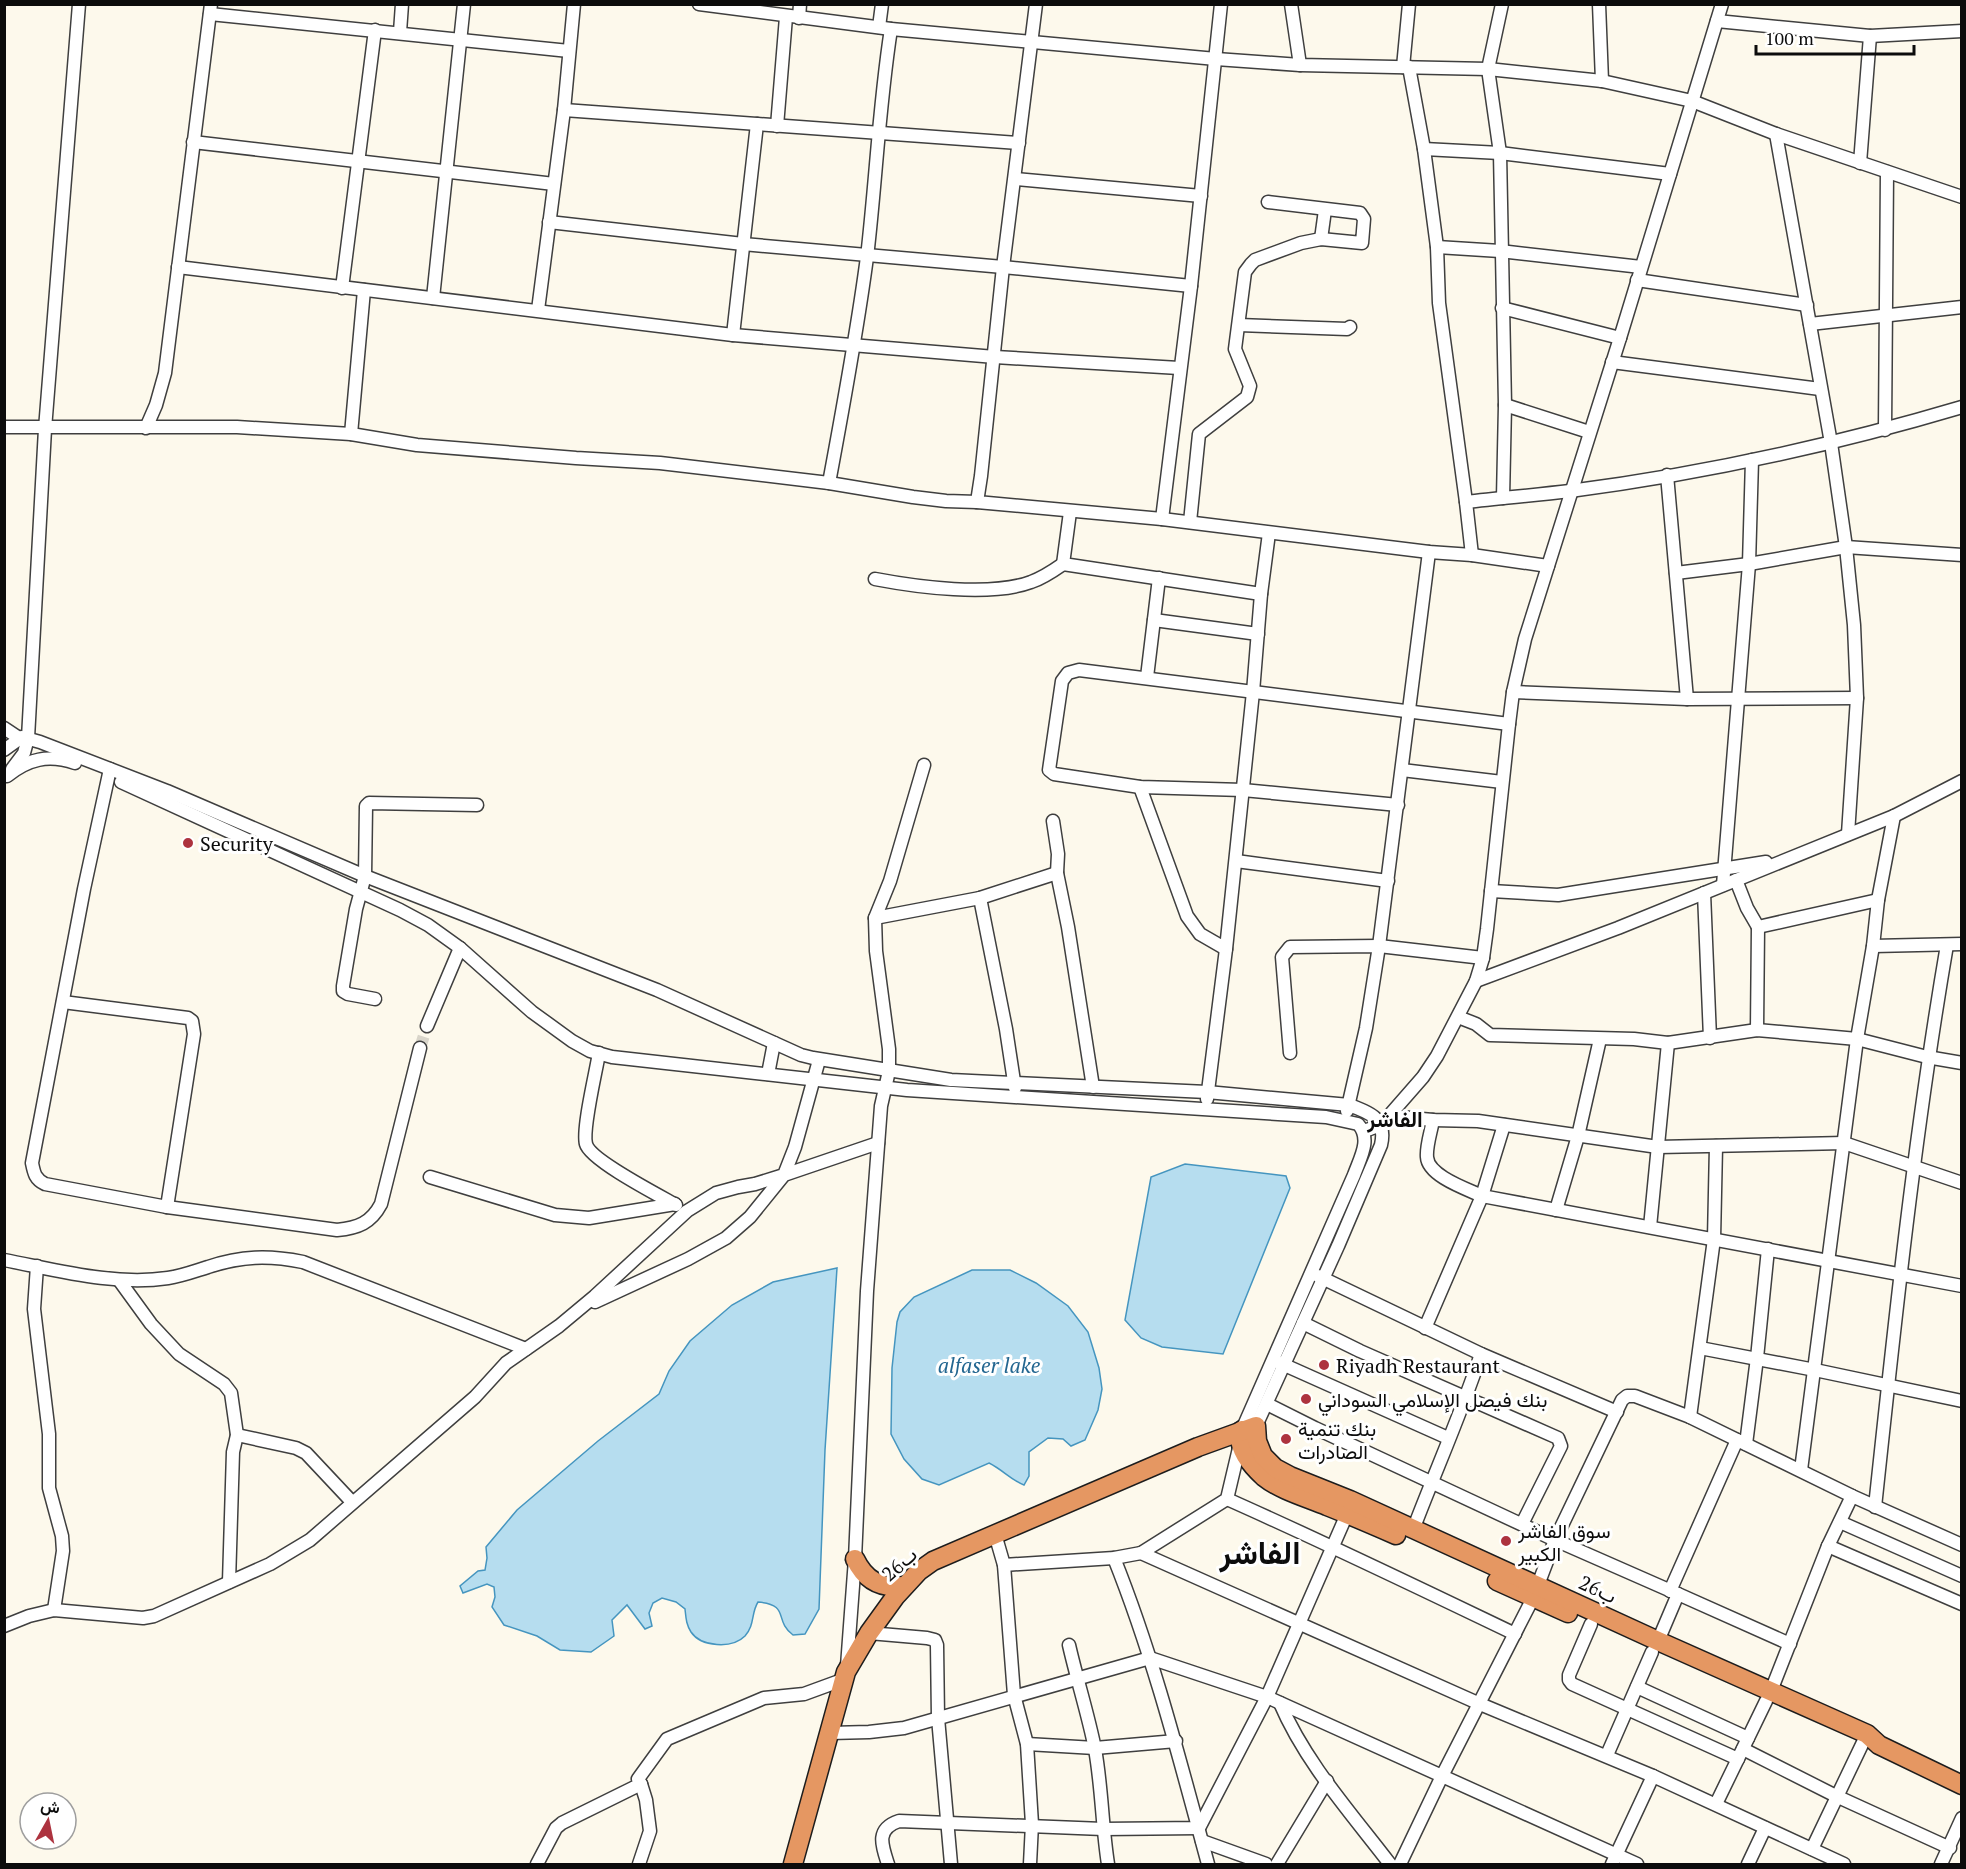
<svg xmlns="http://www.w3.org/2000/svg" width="1966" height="1869" viewBox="0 0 1966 1869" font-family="'PT Serif',Vazirmatn,serif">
<rect width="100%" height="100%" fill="#fdf9ec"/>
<g fill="#b6ddef" stroke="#4595bf" stroke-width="1.5">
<polygon points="1185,1164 1286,1176 1290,1188 1223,1354 1162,1347 1141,1338 1125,1320 1151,1177"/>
<path d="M837 1268 825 1450 819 1609 805 1634 793 1635C773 1620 791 1605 758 1602 751 1613 755 1625 745 1636 732 1649 701 1647 691 1632 686 1624 686 1618 685 1609L676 1602 662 1598 653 1603 649 1613 652 1626 645 1629 627 1605 612 1620 614 1636 591 1652 560 1650 537 1636 504 1625 492 1607 495 1597 494 1587 487 1584 463 1593 460 1586 478 1571 485 1570 487 1558 486 1547 517 1510 598 1441 659 1394 669 1371 690 1341 732 1305 773 1282Z"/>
<path d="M972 1270H1010L1036 1283 1068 1306 1088 1332 1099 1368 1102 1389 1098 1410 1085 1440 1071 1446 1063 1439 1048 1438 1029 1452V1476L1024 1485C1011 1480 1003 1470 989 1463L939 1485 922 1479 904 1459 891 1434 892 1368 897 1322 900 1312 914 1297Z"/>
</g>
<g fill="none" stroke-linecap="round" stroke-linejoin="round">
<polyline stroke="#d9d5ca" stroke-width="12" stroke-dasharray="12 6" stroke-linecap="butt" points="420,1048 427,1026"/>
<g stroke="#3f3f3f" stroke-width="15">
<g id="minor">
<polyline points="699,4 891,29 1216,59 1300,65 1488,69 1602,81 1692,101 1776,134 1962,197"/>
<polyline points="1036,4 1003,267 981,476 977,502 1162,519 1429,552 1472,555 1548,566"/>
<polyline points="1291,4 1300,65"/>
<polyline points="1502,4 1488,69 1500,153 1505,405 1503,498"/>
<polyline points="1599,4 1602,81"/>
<polyline points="210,14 569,51"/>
<polyline points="799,18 800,4"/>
<polyline points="1717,21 1870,36 1962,31"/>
<polyline points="879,27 882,4"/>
<polyline points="400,32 402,4"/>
<polyline points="1403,67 1409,4"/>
<polyline points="1409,67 1424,149 1437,247 1439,303 1466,502 1472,555"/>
<polyline points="564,110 1019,143"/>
<polyline points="777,126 786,17"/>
<polyline points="1776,134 1831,443 1846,547 1854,625 1857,698 1848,834"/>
<polyline points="193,142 554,184"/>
<polyline points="1424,149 1500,153 1670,174"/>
<polyline points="1860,163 1870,36"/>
<polyline points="1015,179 1201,196"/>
<polyline points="549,222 743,244 1003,267 1191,286"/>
<polyline points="1321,239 1325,210"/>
<polyline points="1437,247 1500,251 1641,267"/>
<polyline points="178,267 733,335 995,357 1179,368"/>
<polyline points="1637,280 1807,305"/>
<polyline points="342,288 375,30"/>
<polyline points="433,298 464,4"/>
<polyline points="1502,308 1620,338"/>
<polyline points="538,310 564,110 574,4"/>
<polyline points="1810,324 1962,307"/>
<polyline points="1239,325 1347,329 1350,327"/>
<polyline points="733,335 757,124"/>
<polyline points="1612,362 1820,389"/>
<polyline points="1505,405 1589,432"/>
<polyline points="4,427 237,427 351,434 417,445 576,458 660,463 829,483 913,497 946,501 977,502"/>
<polyline points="146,428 156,405 165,373 211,4"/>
<polyline points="1885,430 1887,172"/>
<polyline points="351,434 364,290"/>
<polyline points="1667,475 1687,699"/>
<path d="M829 483C843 408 857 333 867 257 876 181 879 105 891 29"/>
<path d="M1466 502C1501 498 1536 495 1570 491 1702 474 1834 445 1962 407"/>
<polyline points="1070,512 1063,564 1261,594"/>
<polyline points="1162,519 1191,286 1221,4"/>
<polyline points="1190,522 1199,434 1247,397 1250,386 1235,349 1245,272 1251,264 1255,260 1301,243 1321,239 1362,243 1364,219 1360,213 1268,202"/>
<polyline points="1676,573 1749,564 1846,547 1962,555"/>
<path d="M875 579C917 587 991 597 1031 582 1043 578 1053 571 1063 564"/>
<polyline points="1154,620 1258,634"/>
<polyline points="1147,677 1159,578"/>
<polyline points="1513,692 1687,699 1857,698"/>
<polyline points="4,728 19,738"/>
<path d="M4 750 22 737 40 742 167 791 365 876 657 990 801 1055 813 1058 951 1080 1207 1092 1349 1105C1371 1113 1387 1119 1381 1145L1338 1246 1256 1426"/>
<polyline points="12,769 24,753 28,738 45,429 79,4"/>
<path d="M110 769 84 889 32 1163C34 1173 35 1179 45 1184L167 1207 337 1230C358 1228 371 1223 381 1204L420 1048"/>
<polyline points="1402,770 1502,782"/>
<path d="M7 776C28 759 48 754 75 763"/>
<path d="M121 782 400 910 428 925 460 948 532 1012 572 1041 590 1051 612 1057 907 1090 1326 1117 1358 1124C1372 1139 1360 1158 1354 1175L1242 1430"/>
<polyline points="1140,787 1187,916 1200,934 1226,949"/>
<polyline points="1398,805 1243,790 1140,787 1054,774 1049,770 1062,681 1068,673 1079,670 1509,724"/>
<polyline points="1053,821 1058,854 1057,873 1068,927 1093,1087"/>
<polyline points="1236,861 1388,881"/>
<polyline points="1736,880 1747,908 1758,927 1878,900"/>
<polyline points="1723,885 1749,564 1752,460"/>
<polyline points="1491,891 1558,895 1766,862"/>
<polyline points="1704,893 1710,1038"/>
<polyline points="980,898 1006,1029 1015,1088"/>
<polyline points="875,918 980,898 1057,873"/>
<polyline points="1873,946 1962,944"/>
<polyline points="1476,981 1618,928 1894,816 1962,781"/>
<polyline points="375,999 348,994 343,991 343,986 356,909 365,876 366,806 369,803 477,805"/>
<polyline points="63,1002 188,1018 192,1021 194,1034 167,1207"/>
<polyline points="1458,1017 1476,1024 1490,1035 1634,1039 1668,1043 1757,1030 1857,1039 1927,1057 1962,1063"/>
<polyline points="427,1026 460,948"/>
<polyline points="1757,1030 1758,927"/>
<path d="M599 1053C596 1072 582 1129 586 1144 590 1160 660 1196 676 1205"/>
<polyline points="1290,1053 1282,957 1290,947 1379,946 1483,958"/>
<polyline points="768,1074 774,1043"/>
<polyline points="1207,1099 1226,949 1253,692 1261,594 1269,533"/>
<polyline points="1347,1111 1366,1028 1379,946 1429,552"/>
<polyline points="1389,1116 1433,1120 1478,1121 1658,1147 1844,1143 1962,1183"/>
<path d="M1433 1120C1431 1132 1426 1146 1427 1157 1428 1176 1467 1189 1482 1196L1962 1286"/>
<polyline points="1364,1131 1381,1125 1423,1077 1437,1056 1476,981 1483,958 1487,929 1509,724 1513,692 1525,639 1620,338 1722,4"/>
<polyline points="430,1177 555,1215 589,1218 675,1204"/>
<polyline points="1556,1210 1578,1136 1600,1039"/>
<polyline points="1650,1227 1668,1043"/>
<path d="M4 1260C57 1270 114 1286 168 1278 182 1276 195 1271 208 1267 241 1256 268 1255 303 1262L526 1349"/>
<polyline points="37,1266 34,1309 49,1434 49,1488 62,1536 63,1551 54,1610"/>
<polyline points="1318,1276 1481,1354 1617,1412"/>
<polyline points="119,1280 151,1324 179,1354 224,1384 231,1393 237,1435 233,1452 229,1582"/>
<polyline points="595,1302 688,1259 726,1238 750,1217 784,1175 878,1143"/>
<polyline points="1303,1323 1360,1351 1558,1438 1561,1446 1522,1524"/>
<polyline points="1425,1328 1482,1196 1504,1125"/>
<polyline points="1700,1348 1815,1370 1962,1401"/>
<polyline points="1280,1363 1448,1438"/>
<polyline points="1267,1404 1315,1428 1555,1540 1678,1594 1658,1641"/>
<polyline points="1690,1417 1714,1239 1716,1146"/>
<polyline points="237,1435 296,1448 306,1453 352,1502"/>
<polyline points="1746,1444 1757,1358 1768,1249"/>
<polyline points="1801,1470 1857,1039 1873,946 1878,900 1894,816"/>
<path d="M1227 1499C1324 1542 1419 1588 1515 1634"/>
<path d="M1875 1507C1895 1319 1915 1131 1947 945"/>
<polyline points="1840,1522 1962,1576"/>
<path d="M1413 1530C1435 1472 1461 1414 1481 1354"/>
<polyline points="995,1534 1004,1565 1014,1695 1027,1744 1032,1824 1030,1864"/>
<polyline points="1828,1546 1962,1604"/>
<polyline points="1141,1553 1227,1499 1240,1444"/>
<path d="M1114 1558C1154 1658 1180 1761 1208 1864"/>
<polyline points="1004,1565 1114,1558 1141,1553 1480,1704 1653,1776 1844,1864"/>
<polyline points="1670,1591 1737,1440"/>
<polyline points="1678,1594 1790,1644"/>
<polyline points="1591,1624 1569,1675 1569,1680 1572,1684 1738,1759"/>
<polyline points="4,1626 29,1616 54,1610 143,1618 154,1616 270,1564 310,1540 475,1397 506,1363 559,1326 595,1296 687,1211 716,1193 738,1187 755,1184 784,1175 795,1147 819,1060"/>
<polyline points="869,1633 927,1638 935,1640 937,1645 938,1718 951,1864"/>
<path d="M1069 1645C1077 1680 1088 1714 1095 1749 1102 1788 1102 1826 1108 1864"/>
<polyline points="847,1666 855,1559 867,1291 881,1106 889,1071 889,1049 876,951 875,918 890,881 924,765"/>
<polyline points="1637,1687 1748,1738"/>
<polyline points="1771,1691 1828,1546 1852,1496"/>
<path d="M1280 1703C1305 1762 1351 1813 1390 1864"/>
<polyline points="830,1733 869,1732 904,1728 1150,1658 1267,1697 1637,1864"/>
<polyline points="1027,1744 1095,1748 1176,1741"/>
<polyline points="1743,1749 1836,1796 1950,1848"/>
<polyline points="1607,1755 1652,1652"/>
<polyline points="1716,1804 1766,1701"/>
<polyline points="1202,1841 1266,1864"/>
<polyline points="1812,1849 1867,1734"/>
<polyline points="537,1864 556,1828 562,1823 641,1784 638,1779 667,1739 764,1698 804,1694 845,1679"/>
<polyline points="639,1864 650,1831 646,1800 641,1784"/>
<path d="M888 1864C882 1846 875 1829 899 1821L1103 1829 1199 1828 1267 1697 1347 1514"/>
<polyline points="1277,1864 1327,1781"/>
<polyline points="1400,1864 1442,1776 1533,1598 1555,1540 1622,1400 1627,1396 1635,1396 1690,1417 1852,1496 1962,1545"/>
<polyline points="1612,1864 1653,1776"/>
<polyline points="1748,1864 1765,1828"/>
<polyline points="1941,1864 1962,1818"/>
</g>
</g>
<g stroke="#1d1d1d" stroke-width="21">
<g id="highway">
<path d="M1242 1430C1235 1447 1252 1466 1264 1477 1280 1490 1308 1498 1327 1506 1350 1515 1373 1525 1396 1535"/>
<path d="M855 1559C865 1580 881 1589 904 1586"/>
<polyline points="1497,1581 1568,1613"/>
<polyline points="793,1864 846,1672 869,1633 895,1597 919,1571 933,1561 1198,1447 1256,1426 1257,1441 1263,1456 1275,1468 1290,1476 1350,1500 1658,1641 1867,1734 1879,1745 1962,1785"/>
</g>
</g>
<use href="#minor" stroke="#fff" stroke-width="12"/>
<use href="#highway" stroke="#e59762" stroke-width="18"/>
</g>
<g fill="#ad333f" stroke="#fff" stroke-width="2">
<circle cx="188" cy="843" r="6"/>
<circle cx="1324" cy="1365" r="6"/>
<circle cx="1306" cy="1399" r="6"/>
<circle cx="1286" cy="1439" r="6"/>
<circle cx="1506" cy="1541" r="6"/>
</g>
<g text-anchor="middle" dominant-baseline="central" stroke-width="6" stroke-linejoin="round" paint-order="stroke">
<g font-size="20" fill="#0c0c0c" stroke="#fff" text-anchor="start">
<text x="200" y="843">Security</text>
<text x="1336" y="1365">Riyadh Restaurant</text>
<text x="1318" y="1399">بنك فيصل الإسلامي السوداني</text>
<text x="1298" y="1428">بنك تنمية<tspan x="1298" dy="23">الصادرات</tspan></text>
<text x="1518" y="1530">سوق الفاشر<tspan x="1518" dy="23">الكبير</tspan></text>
</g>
<g font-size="20" fill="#0c0c0c" stroke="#fff">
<text transform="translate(899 1564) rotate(-42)">26ب</text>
<text transform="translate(1598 1589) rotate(25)">26ب</text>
</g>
<g font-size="21" font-style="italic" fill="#236690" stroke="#fff">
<text x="989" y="1365">alfaser lake</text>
</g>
<g font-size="22" font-weight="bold" fill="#0c0c0c" stroke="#fff">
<text x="1395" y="1118">الفاشر</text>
</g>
<g font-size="32" font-weight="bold" fill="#0c0c0c" stroke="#fff">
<text x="1260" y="1552">الفاشر</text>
</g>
</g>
<rect width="1966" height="1869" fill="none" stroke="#0c0c0c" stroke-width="12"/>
<g transform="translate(48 1821) rotate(9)"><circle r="28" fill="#ffffff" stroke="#9e9e9e" stroke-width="1.5"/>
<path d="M0-4.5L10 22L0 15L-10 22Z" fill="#ad333f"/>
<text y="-9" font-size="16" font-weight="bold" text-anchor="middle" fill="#0c0c0c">ش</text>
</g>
<path d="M1756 45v9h158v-9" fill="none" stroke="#0c0c0c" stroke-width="3"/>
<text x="1765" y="45" font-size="18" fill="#0c0c0c" stroke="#ffffff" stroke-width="4.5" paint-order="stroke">100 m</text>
</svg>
